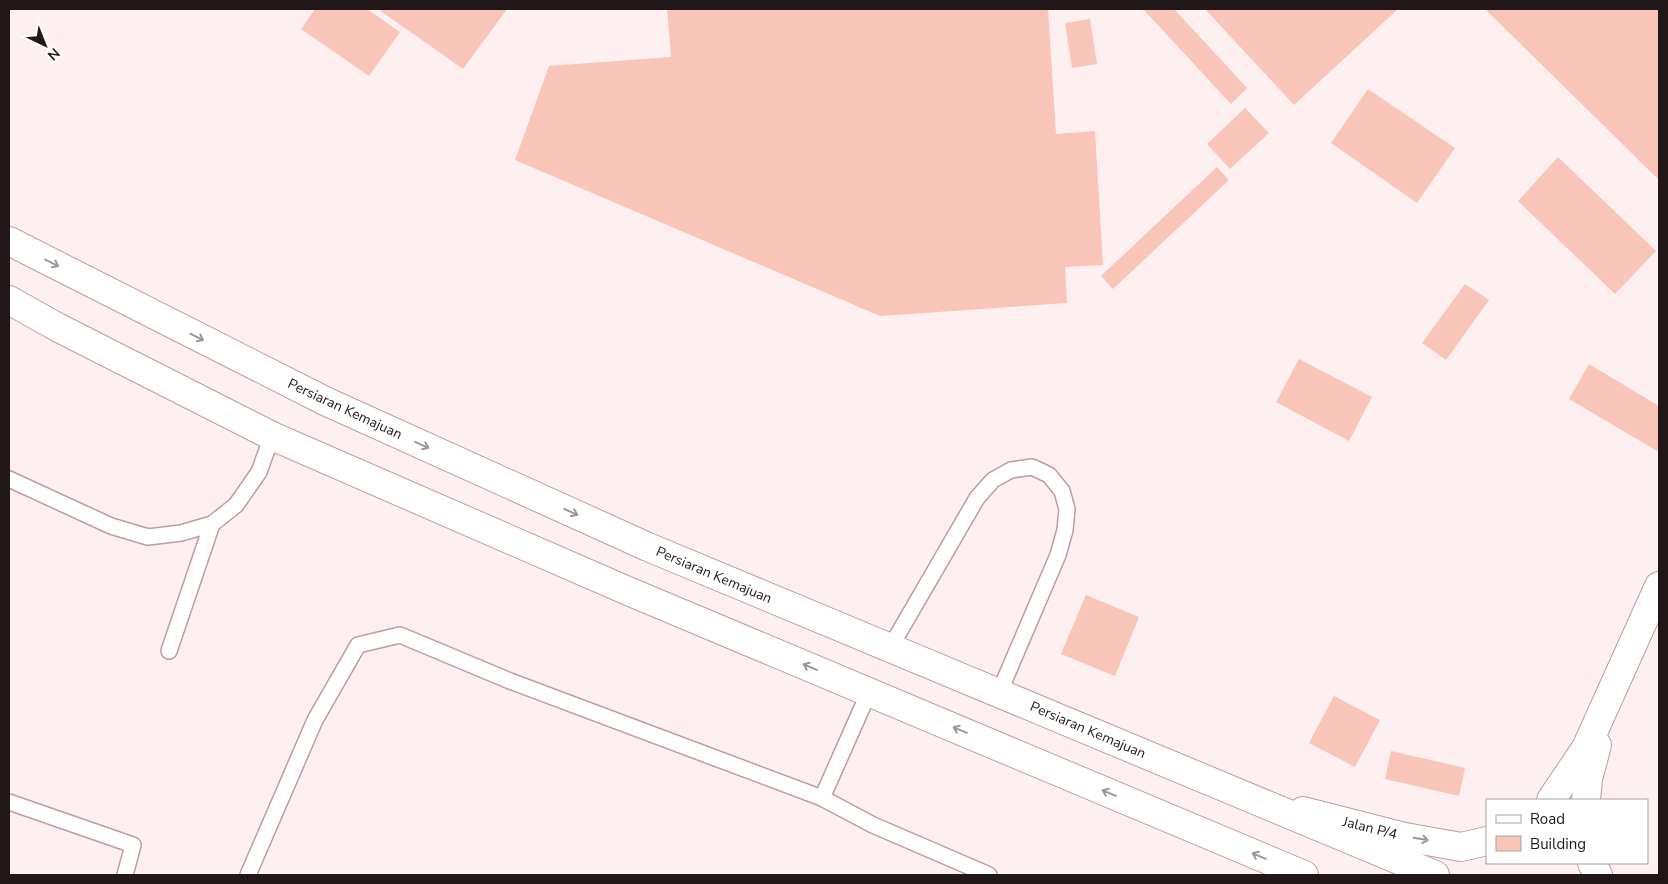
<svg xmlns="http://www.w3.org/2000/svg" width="1668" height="884" viewBox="0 0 1668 884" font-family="'Nunito Sans',sans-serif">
<rect width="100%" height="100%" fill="#feeff1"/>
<g fill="#fac5b9">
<polygon points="315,9 367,9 400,32 369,76 301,29"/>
<polygon points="378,9 507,9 463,69"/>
<polygon points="667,9 1048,9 1056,134 1095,131 1103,265 1065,267 1067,303 880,316 515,160 549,66 671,57"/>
<polygon points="1143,9 1174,9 1247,88 1231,104"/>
<polygon points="1205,9 1398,9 1294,105"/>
<polygon points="1485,9 1659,9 1659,180"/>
<polygon points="1090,19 1097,64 1072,68 1065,23"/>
<polygon points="1368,89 1455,148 1417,203 1331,143"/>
<polygon points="1245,108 1269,133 1230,169 1207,144"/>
<polygon points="1558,157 1656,251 1615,294 1518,201"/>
<polygon points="1217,167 1229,180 1113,289 1101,276"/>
<polygon points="1465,284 1489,300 1446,360 1422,343"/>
<polygon points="1299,359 1372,397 1349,441 1276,402"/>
<polygon points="1589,364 1659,406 1659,447 1657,451 1569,399"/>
<polygon points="1086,595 1139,617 1115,676 1061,654"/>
<polygon points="1334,696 1380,720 1355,767 1309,743"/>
<polygon points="1391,751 1465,768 1459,796 1385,779"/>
</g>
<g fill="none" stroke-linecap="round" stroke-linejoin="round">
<g stroke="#be9da0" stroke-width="18">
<g id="service">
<polyline points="9,479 111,526 148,537 181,533 212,524 236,505 259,472 272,436"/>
<polyline points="890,648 977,498 993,480 1011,470 1032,467 1049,475 1062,491 1067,509 1065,530 1058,555 999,693"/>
<polyline points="169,651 212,524"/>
<polyline points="822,798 869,692"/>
<polyline points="9,802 133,845 125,875"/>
<polyline points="248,875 315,720 358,645 400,635 510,681 822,798 873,825 989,875"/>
</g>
</g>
<g stroke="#be9da0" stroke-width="30">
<g id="minor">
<polyline points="1551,800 1586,748 1659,586"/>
<polyline points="1586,800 1588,779 1597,745"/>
<polyline points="1303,811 1405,837 1461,847 1487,841"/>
<polyline points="1592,863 1598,875"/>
</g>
</g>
<g stroke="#be9da0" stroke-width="30">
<g id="secondary">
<polyline points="9,241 325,401 648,547 1435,875"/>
<polyline points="9,300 57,327 272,436 628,591 1304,875"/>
</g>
</g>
<use href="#service" stroke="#fff" stroke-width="15"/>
<use href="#minor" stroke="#fff" stroke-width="28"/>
<use href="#secondary" stroke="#fff" stroke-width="28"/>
</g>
<defs><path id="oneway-shaft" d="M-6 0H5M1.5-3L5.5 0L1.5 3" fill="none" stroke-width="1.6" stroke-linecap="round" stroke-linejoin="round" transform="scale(1.25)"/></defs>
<g stroke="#9c9797">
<use href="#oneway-shaft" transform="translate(52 263) rotate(27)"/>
<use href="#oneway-shaft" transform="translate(197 337) rotate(27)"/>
<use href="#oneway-shaft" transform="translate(422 445) rotate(24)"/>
<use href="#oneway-shaft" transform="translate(571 512) rotate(24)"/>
<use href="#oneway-shaft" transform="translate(810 667) rotate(-157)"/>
<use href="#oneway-shaft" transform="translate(960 730) rotate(-157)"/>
<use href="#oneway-shaft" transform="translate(1109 793) rotate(-157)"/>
<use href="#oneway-shaft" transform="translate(1421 839) rotate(10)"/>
<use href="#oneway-shaft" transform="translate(1259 856) rotate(-157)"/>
</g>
<g text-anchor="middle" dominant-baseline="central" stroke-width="5" stroke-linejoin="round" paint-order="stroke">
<g font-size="14" fill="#221718" stroke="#fff">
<text transform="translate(345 409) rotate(25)">Persiaran Kemajuan</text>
<text transform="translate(714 575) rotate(23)">Persiaran Kemajuan</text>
<text transform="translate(1088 730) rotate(23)">Persiaran Kemajuan</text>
<text transform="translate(1370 828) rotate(14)">Jalan P/4</text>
</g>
</g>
<rect width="1668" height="884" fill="none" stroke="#221718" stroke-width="20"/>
<rect x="1486" y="799" width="162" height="65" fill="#ffffff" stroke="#a7a2a3"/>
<rect x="1496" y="815" width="25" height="8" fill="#ffffff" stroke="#a7a2a3"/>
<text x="1530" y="824" font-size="15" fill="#221718">Road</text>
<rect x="1496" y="836" width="25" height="15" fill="#fac5b9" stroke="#a7a2a3"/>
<text x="1530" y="849" font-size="15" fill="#221718">Building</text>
<g transform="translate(45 45) rotate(137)" stroke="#ffffff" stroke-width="4" paint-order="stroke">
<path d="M0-4L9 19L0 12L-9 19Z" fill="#221718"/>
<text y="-8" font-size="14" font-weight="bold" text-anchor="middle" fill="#221718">N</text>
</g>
</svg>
